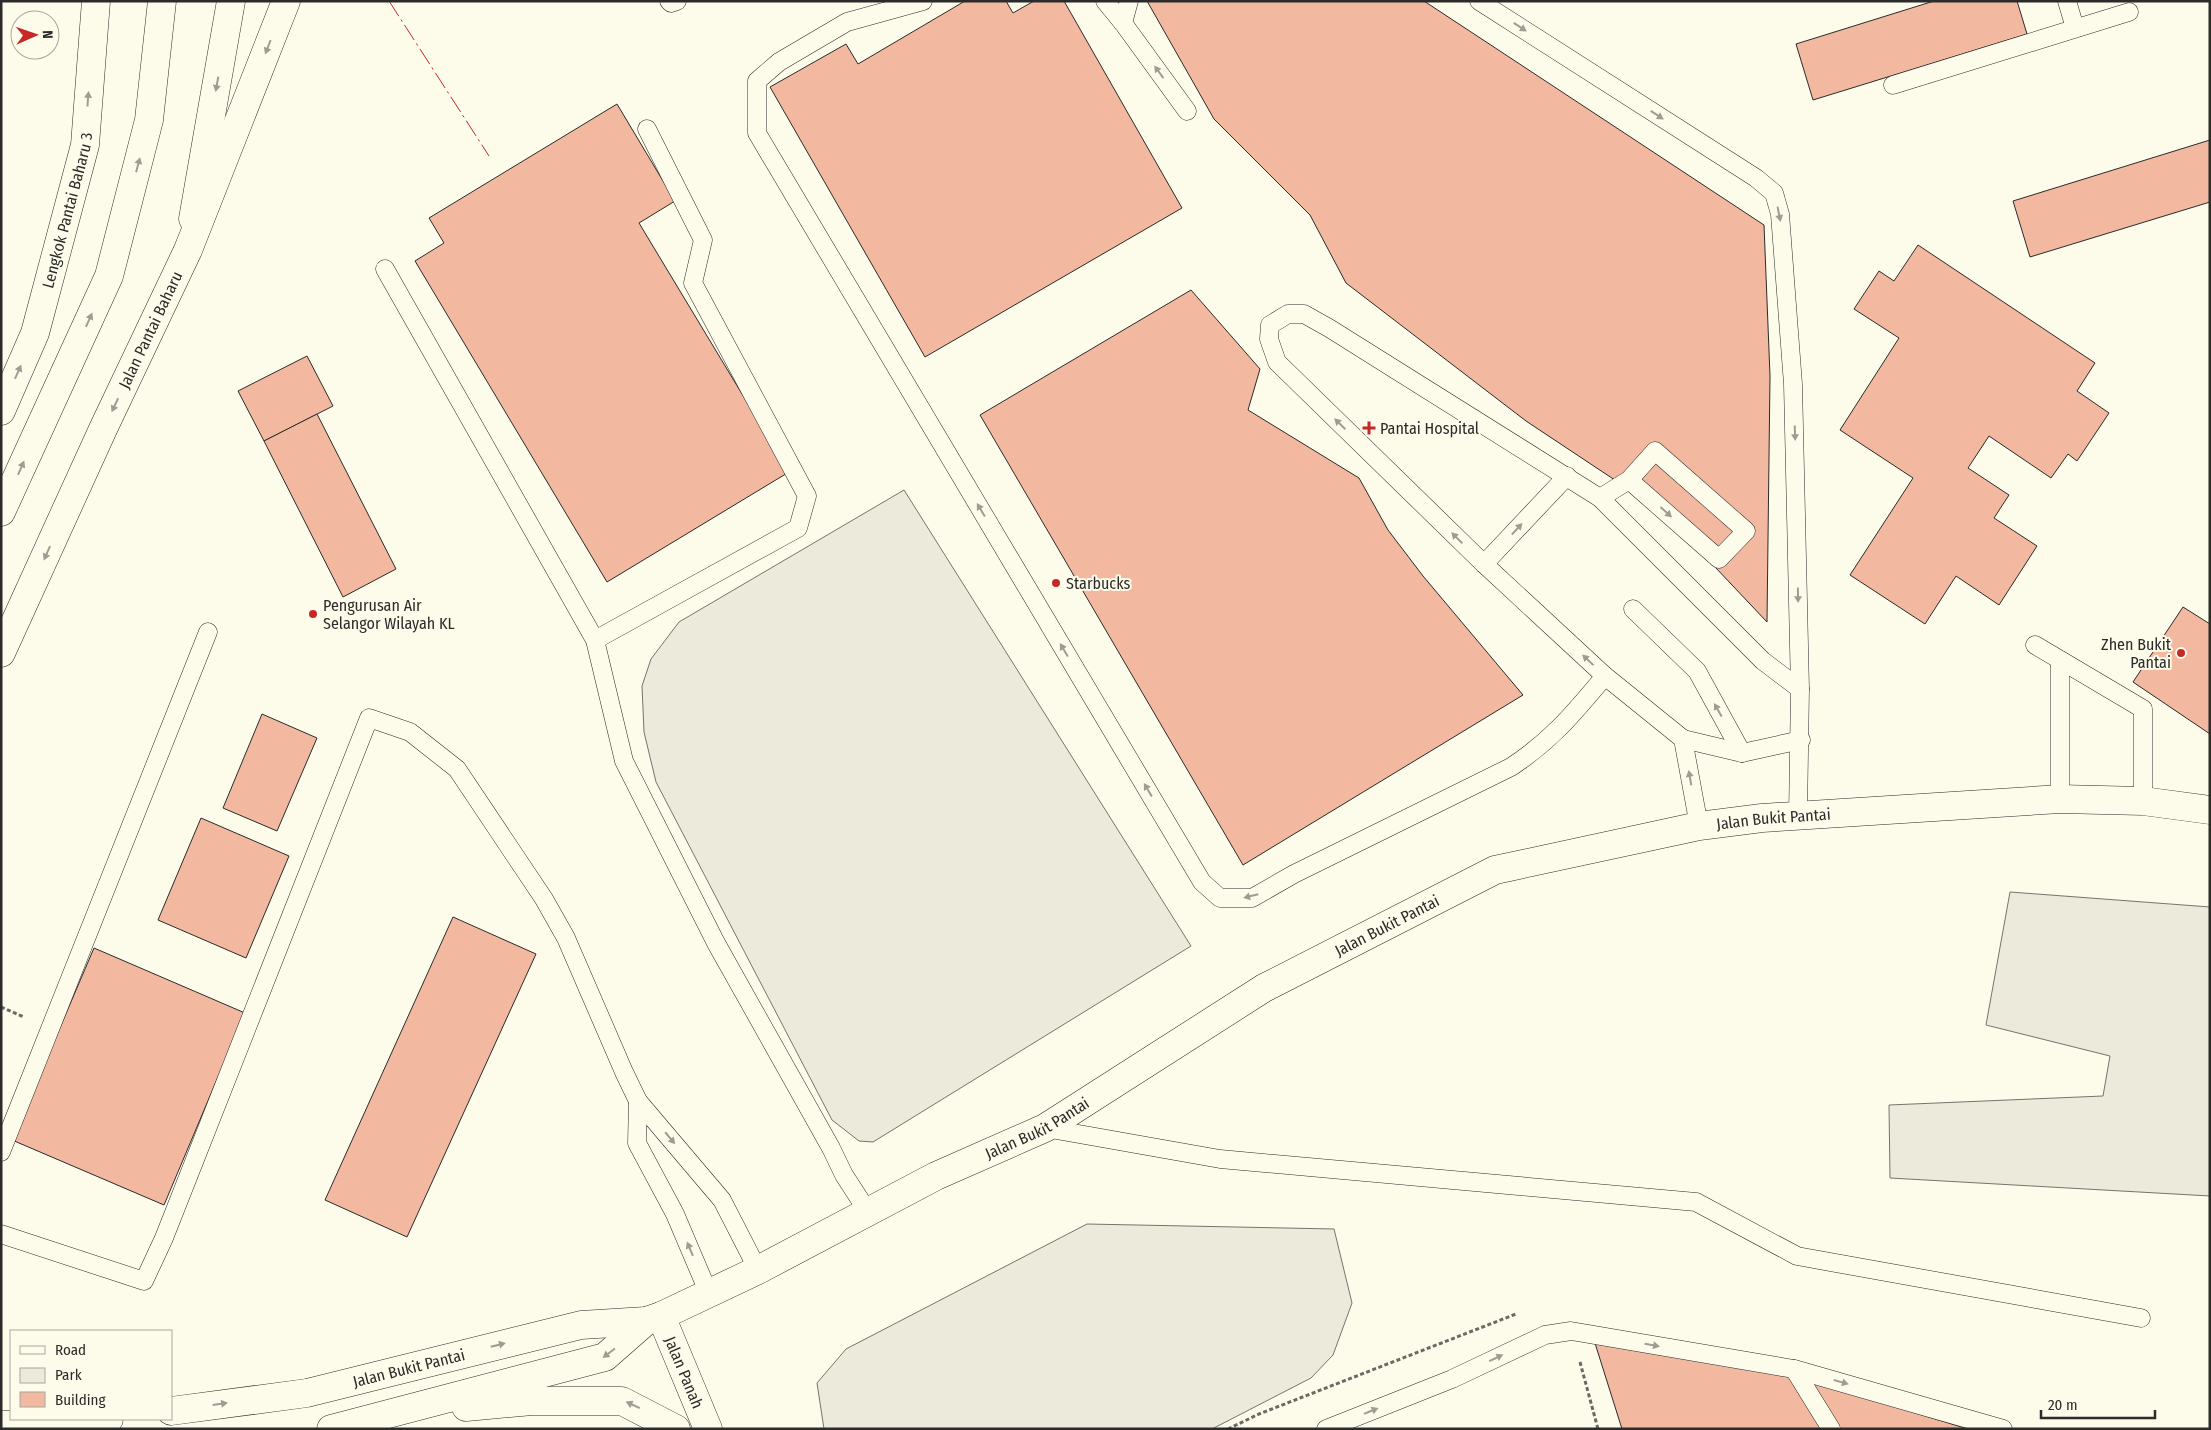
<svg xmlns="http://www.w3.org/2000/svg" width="2211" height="1430" viewBox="0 0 2211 1430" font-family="'Fira Sans Condensed',sans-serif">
<rect width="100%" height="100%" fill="#fdfbea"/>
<g fill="#ecebdb" stroke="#74746e">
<polygon points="904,490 1191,946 873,1142 859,1141 832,1120 656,782 644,732 642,686 651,659 679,622"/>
<polygon points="2010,892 2210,907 2210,1196 1890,1178 1889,1105 2103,1096 2110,1056 1986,1025"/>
<polygon points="1087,1224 1334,1229 1352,1303 1333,1355 1311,1378 1212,1429 824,1429 817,1383 846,1349"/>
</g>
<g fill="#f2b8a0" stroke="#2b2b2b">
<polygon points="965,1 1006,1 1013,13 1034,1 1064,1 1182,208 925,357 770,87 846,44 858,64"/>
<polygon points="1147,1 1424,1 1764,225 1770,376 1767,622 1663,512 1526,421 1346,283 1310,215 1214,119"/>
<polygon points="1934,1 2017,1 2027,34 1813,100 1796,44"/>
<polygon points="617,104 675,201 639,223 789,472 607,582 415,261 444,243 429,218"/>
<polygon points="2210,140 2210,202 2030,257 2013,201"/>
<polygon points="1918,245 2095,363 2077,391 2109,413 2077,461 2068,454 2051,478 1989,436 1968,468 2009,495 1994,518 2037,546 1999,605 1956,576 1925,624 1850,575 1913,478 1840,430 1899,338 1854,309 1879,271 1894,281"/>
<polygon points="1191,290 1260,369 1248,410 1359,478 1388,530 1423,576 1523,695 1243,865 980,415"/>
<polygon points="307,356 333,406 264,441 238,391"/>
<polygon points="317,414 396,569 343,597 264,441"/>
<polygon points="2183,607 2210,624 2210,734 2133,682"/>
<polygon points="262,714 317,738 277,831 223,808"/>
<polygon points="201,818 289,856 246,958 158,920"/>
<polygon points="453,917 536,954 407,1237 325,1200"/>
<polygon points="94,948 245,1013 164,1205 12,1140"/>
<polygon points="1594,1340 1811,1381 1968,1429 1622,1429"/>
</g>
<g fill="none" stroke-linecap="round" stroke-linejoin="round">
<g stroke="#2b2b2b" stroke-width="19">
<g id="service">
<polyline points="669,1 671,3 677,1"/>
<path d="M923 1 847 22 779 62 757 81V133L1202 882 1220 898H1252L1294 874 1511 767C1552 740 1574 713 1605 676"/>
<polyline points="1105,1 1123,23"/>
<polyline points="1129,1 1123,23 1187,111"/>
<polyline points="1479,1 1756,178 1774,193 1780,214 1793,384 1800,689"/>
<polyline points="2067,1 2075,28"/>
<polyline points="1893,85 2129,12"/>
<polyline points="385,269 595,640 624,761 716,943 831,1148 844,1175 868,1212"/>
<polyline points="1600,498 1629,480 1655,451 1746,531 1719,559 1629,480"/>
<polyline points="1484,564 1567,476"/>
<polyline points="1633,609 1697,671 1742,753"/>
<polyline points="595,640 798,528 807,496 693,283 703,240 647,129"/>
<polyline points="2035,645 2143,709 2143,801"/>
<polyline points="2060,660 2060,799"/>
<polyline points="1683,739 1742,753 1801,740"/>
<polyline points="1699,826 1683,739 1605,676 1484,564 1277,362 1269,339 1270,325 1288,314 1304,314 1329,328 1600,498 1763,661 1800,689 1798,816"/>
<polyline points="638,1101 637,1143 675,1214 709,1294"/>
<polyline points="1045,1128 1220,1159 1696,1202 1797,1256 2141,1318"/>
<polyline points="1,1152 208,632"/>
<polyline points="1,1234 144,1281 164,1238 369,718 410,732 457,769 544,899 566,938 624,1072 638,1101 722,1200 758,1270"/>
<polyline points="1794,1369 1831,1429"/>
<polyline points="1326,1429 1452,1379 1545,1335 1571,1331 1794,1369 2003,1429"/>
</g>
</g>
<g stroke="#2b2b2b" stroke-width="29">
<g id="minor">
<polyline points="193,219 231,1"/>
<path id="s1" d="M1 411 35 333 85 145 96 1"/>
<path id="s2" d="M661 1316 708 1429"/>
</g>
</g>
<g stroke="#2b2b2b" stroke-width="29">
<g id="tertiary">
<polyline points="466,1407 532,1401 622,1401 676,1429"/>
<path id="s3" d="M171 1411 307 1393 581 1325 646 1321 661 1316 758 1270 936 1176 1045 1128 1264 988 1495 870 1699 826 1762 818 2060 799 2143 801 2210 810"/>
<polyline points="1,1425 80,1423 109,1419"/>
<polyline points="331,1429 605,1357 646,1321"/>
</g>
</g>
<g stroke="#2b2b2b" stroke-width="29">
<g id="secondary">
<polyline points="1,512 109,276 149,120 162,1"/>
<path id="s4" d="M1 653 103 429 188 250 286 1"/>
</g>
</g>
<g stroke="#6a6964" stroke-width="3" stroke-dasharray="4 2.5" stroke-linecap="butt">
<polyline points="1,1007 24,1017"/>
<polyline points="1580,1362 1598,1429"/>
<polyline points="1228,1429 1259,1414 1516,1314"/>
</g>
<use href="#service" stroke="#fdfbea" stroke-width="18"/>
<use href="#minor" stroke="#fdfbea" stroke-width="28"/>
<use href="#tertiary" stroke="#fdfbea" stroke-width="28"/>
<use href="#secondary" stroke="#fdfbea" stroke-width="28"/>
<polyline stroke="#c62828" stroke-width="1" stroke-dasharray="18 4 2.5 4" stroke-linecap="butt" points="389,1 489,156"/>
</g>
<defs><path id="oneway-solid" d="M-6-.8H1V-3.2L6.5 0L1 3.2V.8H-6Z" transform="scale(1.25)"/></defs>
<g fill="#9e9d94">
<use href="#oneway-solid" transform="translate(1520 27) rotate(33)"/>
<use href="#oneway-solid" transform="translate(268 47) rotate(111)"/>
<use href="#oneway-solid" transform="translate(1159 72) rotate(-126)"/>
<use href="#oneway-solid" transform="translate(217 84) rotate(100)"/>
<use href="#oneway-solid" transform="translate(88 99) rotate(-86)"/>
<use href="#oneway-solid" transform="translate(1657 115) rotate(33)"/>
<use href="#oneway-solid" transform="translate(138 165) rotate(-75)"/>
<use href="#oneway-solid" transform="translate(1779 214) rotate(79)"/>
<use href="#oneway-solid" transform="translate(89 320) rotate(-66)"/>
<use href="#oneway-solid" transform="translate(18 372) rotate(-66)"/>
<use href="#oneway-solid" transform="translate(115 405) rotate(115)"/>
<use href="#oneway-solid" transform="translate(1340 424) rotate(-136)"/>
<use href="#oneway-solid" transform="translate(1795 433) rotate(88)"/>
<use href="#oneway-solid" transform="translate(21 468) rotate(-66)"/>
<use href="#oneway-solid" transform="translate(981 510) rotate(-121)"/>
<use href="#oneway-solid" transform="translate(1666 512) rotate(42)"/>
<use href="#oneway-solid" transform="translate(1517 529) rotate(-47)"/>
<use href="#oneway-solid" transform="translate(1457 538) rotate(-136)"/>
<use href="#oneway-solid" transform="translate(47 553) rotate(114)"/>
<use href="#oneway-solid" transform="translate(1798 595) rotate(89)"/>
<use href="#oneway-solid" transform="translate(1064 650) rotate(-121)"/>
<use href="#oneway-solid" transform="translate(1588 660) rotate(-137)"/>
<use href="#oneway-solid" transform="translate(1718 710) rotate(-119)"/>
<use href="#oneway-solid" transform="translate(1690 778) rotate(-100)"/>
<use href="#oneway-solid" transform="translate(1148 790) rotate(-121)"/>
<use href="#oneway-solid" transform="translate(1251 896) rotate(166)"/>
<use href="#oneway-solid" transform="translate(670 1138) rotate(50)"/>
<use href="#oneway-solid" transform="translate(690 1249) rotate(-113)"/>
<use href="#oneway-solid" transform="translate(498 1345) rotate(-14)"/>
<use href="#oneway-solid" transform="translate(1652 1345) rotate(10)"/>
<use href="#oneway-solid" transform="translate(609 1353) rotate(143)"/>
<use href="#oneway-solid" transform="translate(1496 1358) rotate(-25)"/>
<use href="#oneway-solid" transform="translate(1841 1382) rotate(16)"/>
<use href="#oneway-solid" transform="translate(220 1404) rotate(-8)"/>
<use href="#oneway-solid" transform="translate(633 1405) rotate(-155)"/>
<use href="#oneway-solid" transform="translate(1371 1411) rotate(-22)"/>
</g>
<g fill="#c62828" stroke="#fdfbea" stroke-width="2">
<path d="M1366.5 420.5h5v5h5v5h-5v5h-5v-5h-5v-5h5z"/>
<circle cx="1056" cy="583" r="5"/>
<circle cx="313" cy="614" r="5"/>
<circle cx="2181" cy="653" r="5"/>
</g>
<g text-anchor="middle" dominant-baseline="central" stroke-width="4" stroke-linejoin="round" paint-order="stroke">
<g font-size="16" fill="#2b2b2b" stroke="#fdfbea">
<text stroke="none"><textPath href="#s1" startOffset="212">Lengkok Pantai Baharu 3</textPath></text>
<text stroke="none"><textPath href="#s4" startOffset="356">Jalan Pantai Baharu</textPath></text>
<text stroke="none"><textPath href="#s3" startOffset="1731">Jalan Bukit Pantai</textPath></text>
<text stroke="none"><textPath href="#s3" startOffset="1326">Jalan Bukit Pantai</textPath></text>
<text stroke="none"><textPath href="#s3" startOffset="921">Jalan Bukit Pantai</textPath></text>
<text stroke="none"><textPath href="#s3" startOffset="242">Jalan Bukit Pantai</textPath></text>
<text stroke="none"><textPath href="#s2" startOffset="61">Jalan Panah</textPath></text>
</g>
<g font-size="16" fill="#2b2b2b" stroke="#fdfbea" text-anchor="start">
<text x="1380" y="428">Pantai Hospital</text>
<text x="1066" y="583">Starbucks</text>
<text x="323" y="605">Pengurusan Air<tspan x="323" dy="18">Selangor Wilayah KL</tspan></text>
<text x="2171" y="644" text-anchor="end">Zhen Bukit<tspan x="2171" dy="18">Pantai</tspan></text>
</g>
</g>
<rect width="2211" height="1430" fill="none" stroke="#2b2b2b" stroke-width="5"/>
<rect x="10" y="1330" width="162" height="90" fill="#fdfbea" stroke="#a9a89e"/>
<rect x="20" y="1346" width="25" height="8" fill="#fdfbea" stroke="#a9a89e"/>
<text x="55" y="1355" font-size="15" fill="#2b2b2b">Road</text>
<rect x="20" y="1368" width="25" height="15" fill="#ecebdb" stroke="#a9a89e"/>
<text x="55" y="1380" font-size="15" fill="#2b2b2b">Park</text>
<rect x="20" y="1392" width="25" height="15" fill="#f2b8a0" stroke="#a9a89e"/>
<text x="55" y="1405" font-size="15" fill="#2b2b2b">Building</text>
<g transform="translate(35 35) rotate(88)"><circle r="24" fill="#fdfbea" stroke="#a9a89e"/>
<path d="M0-4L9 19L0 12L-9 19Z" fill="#c62828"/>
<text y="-8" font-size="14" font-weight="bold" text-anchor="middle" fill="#2b2b2b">N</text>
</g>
<path d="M2041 1410v8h114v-8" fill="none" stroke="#2b2b2b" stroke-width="2.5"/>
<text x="2048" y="1410" font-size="15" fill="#2b2b2b" stroke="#fdfbea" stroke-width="4" paint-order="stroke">20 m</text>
</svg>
